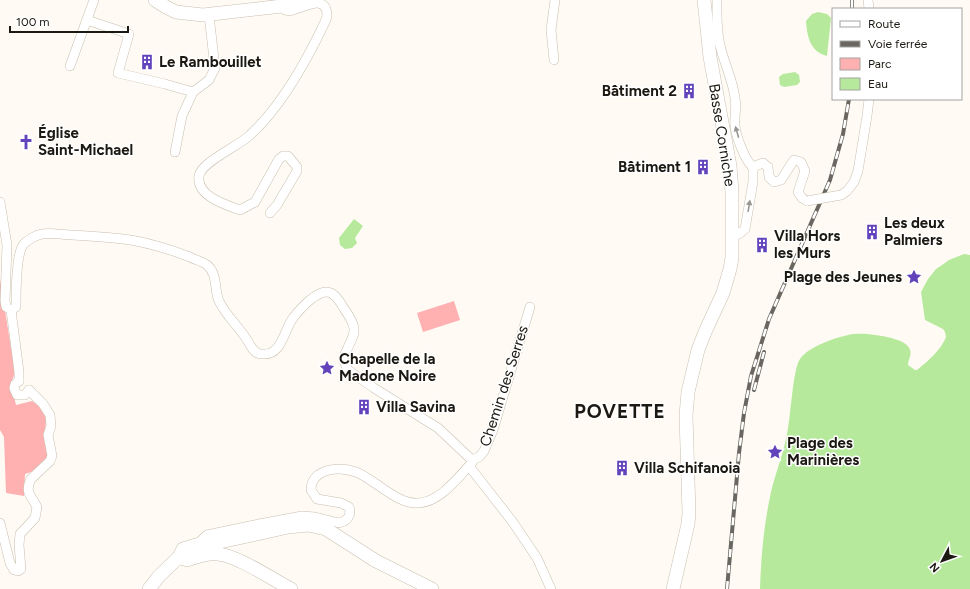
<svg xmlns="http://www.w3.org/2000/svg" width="970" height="589" viewBox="0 0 970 589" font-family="Figtree,sans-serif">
<rect width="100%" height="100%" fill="#fffbf4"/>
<g fill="#ffb0b1">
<polygon points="0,279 15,373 11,383 16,405 32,401 44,409 47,414 44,437 48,458 34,471 25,474 24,496 6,493 4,437 0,430"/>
<polygon points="454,301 460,320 423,332 417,313"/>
</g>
<g fill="#b6e99c">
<path d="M818 12 827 14 831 18 827 56C810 52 807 36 806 21L812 14Z"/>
<polygon points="795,72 799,75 800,82 797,85 784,87 780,85 779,77 783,74"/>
<polygon points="354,219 363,226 355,238 357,243 352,248 345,249 340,245 339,238"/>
<path d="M964 254 970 255V589H760C761 556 764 524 771 492 776 471 785 450 788 428 791 413 793 369 800 359 808 347 834 338 848 335 857 333 867 334 875 335 884 336 908 340 910 350 912 355 908 359 908 365L915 370H917C928 361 941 350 946 337L945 332 943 329 925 320 921 292 928 279 936 269 942 265 949 260Z"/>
</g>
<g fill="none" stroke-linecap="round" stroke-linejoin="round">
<g stroke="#c8beaf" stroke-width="10">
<g id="street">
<path d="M717 0C717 16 716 33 721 49 725 65 733 81 735 98 737 107 734 117 735 126 736 136 745 161 753 167"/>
<polyline points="868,0 869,9"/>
<polyline points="87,20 129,34 118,73 165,84 193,92"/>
<polyline points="554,60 551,30 555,0"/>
<polyline points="70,66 94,0"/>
<polyline points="175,152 182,116 193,92 209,80 215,68 209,15"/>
<polyline points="753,167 763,163 768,167 769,177 774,182 781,180 794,160 801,162 805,171 798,192 802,198 807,201"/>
<polyline points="841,195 847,191 854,182 858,171 867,116 869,99"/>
<polyline points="0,202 7,245 5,301 6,307 11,310 19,372 19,381"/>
<path d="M270 213 277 205 297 171V167L288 156H283L279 159 255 202 240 210C226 205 196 196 199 176 201 162 239 146 250 135 282 106 307 60 325 22 329 14 327 2 315 3 306 5 297 9 289 11L285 10 282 6"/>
<polyline points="732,236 739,234 745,229 753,182 753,167"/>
<path d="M11 310 16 307C16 293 16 255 23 245 27 240 36 235 42 234 51 232 62 235 72 235 89 236 106 237 123 239 143 241 172 250 190 257 195 260 202 261 207 265 218 274 214 290 219 301 227 318 242 329 250 345 253 350 256 354 262 354 282 356 284 330 293 318 300 309 319 287 331 293 337 296 340 302 343 307 362 334 353 332 343 359L348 370 374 388 438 428 472 460"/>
<polyline points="19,381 15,384 14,388 17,395 25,395 29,390"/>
<polyline points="472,460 479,457 484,451 493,430 530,307"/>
<polyline points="469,466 512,521 537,558 551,589"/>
<path d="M0 523 10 563 14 570 18 571 21 569 19 545 20 534 35 518 37 507C32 496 24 493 31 479L50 461 52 456 48 435 51 426 50 415 43 404 29 390"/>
<path d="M196 545 207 535 259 524 302 516 315 517 339 523C347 521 352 516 349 507L341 503 317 499 311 490C311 468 340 466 356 472 376 480 397 505 419 503 439 502 456 480 469 466L472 463V460"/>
</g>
</g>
<g stroke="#c8beaf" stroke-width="14">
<g id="secondary">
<polyline points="155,0 166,7 176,12 203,15 282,6 302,0"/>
<polyline points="179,557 183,549 196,545 211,544 288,527 308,525 326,529 376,561 432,589"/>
<path d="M179 557 187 560C197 557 207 552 218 554 238 556 272 579 291 589"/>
<polyline points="149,589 159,576 179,557"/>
<polyline points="673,589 688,524 689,513 686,415 688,392 698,350 705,332 723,293 730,269 732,258 732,192 730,166 710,57 704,0"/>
</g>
</g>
<use href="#street" stroke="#fff" stroke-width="9"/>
<use href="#secondary" stroke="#fff" stroke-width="13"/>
<g stroke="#6a6660" stroke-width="4">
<g id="rail">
<polyline points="852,0 852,9"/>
<polyline points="754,390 764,352"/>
<polyline points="727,589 739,453 744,413 751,376 769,319 830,180 843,134 849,99"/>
</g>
</g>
<use href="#rail" stroke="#fff" stroke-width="2.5" stroke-dasharray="8" stroke-linecap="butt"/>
<g stroke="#c8beaf" stroke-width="10" stroke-linecap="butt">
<polyline id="street-bridge" points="807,201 841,195"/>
</g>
<use href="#street-bridge" stroke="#fff" stroke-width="9"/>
</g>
<defs><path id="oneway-solid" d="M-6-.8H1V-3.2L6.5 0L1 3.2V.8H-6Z"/></defs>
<g fill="#999794">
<use href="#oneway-solid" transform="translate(737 132) rotate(-106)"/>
<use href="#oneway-solid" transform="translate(749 206) rotate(-81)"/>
</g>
<defs>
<g id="building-bare" transform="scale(1.2)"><path d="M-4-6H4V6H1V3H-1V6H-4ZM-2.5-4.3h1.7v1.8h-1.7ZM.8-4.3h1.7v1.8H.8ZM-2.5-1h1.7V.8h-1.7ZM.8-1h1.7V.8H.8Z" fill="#6243bb" stroke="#fff" stroke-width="2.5" paint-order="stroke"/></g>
<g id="church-bare" transform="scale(1.2)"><path d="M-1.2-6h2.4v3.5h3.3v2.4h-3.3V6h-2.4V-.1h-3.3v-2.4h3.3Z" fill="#6243bb" stroke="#fff" stroke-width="2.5" paint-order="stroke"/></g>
<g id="sight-bare" transform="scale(1.2)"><path d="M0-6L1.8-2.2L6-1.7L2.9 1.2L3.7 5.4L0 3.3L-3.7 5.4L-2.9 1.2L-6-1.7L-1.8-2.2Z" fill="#6243bb" stroke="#fff" stroke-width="2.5" paint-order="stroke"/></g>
</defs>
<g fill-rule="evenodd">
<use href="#building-bare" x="147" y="62"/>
<use href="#building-bare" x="689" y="91"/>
<use href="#church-bare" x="26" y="142"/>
<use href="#building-bare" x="703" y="167"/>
<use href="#building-bare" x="872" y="232"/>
<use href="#building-bare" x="762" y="245"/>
<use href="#sight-bare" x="914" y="277"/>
<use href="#sight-bare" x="327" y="368"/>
<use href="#building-bare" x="364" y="407"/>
<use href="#sight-bare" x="775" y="452"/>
<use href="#building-bare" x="622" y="468"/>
</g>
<g text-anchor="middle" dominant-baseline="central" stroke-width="3" stroke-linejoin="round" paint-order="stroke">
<g font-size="15" font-weight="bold" fill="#1c1812" stroke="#fff" text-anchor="start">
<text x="159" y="62">Le Rambouillet</text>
<text x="677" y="91" text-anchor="end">Bâtiment 2</text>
<text x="38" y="133">Église<tspan x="38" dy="17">Saint-Michael</tspan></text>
<text x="691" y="167" text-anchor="end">Bâtiment 1</text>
<text x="884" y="223">Les deux<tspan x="884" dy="17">Palmiers</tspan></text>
<text x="774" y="236">Villa Hors<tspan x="774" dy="17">les Murs</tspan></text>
<text x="902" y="277" text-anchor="end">Plage des Jeunes</text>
<text x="339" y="359">Chapelle de la<tspan x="339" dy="17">Madone Noire</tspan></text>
<text x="376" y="407">Villa Savina</text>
<text x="787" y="443">Plage des<tspan x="787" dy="17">Marinières</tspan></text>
<text x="634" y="468">Villa Schifanoia</text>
</g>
<g font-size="15" fill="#1c1812" stroke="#fff">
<text transform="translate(722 135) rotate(81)">Basse Corniche</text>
<text transform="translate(504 386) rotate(-72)">Chemin des Serres</text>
</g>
<g font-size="19" font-weight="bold" letter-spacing="1" fill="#1c1812" stroke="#fff">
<text x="620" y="411">POVETTE</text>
</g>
</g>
<rect x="832" y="8" width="130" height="92" fill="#ffffff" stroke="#a4a3a0"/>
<rect x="840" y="21" width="20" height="6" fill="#ffffff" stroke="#a4a3a0"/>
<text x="868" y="28" font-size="12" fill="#1c1812">Route</text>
<rect x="840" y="41" width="20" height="6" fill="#6a6660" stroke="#a4a3a0"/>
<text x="868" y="48" font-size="12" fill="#1c1812">Voie ferrée</text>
<rect x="840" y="58" width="20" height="12" fill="#ffb0b1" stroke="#a4a3a0"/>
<text x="868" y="68" font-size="12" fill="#1c1812">Parc</text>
<rect x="840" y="78" width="20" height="12" fill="#b6e99c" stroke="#a4a3a0"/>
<text x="868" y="88" font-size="12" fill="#1c1812">Eau</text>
<g transform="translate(942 561) rotate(229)" stroke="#ffffff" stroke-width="3" paint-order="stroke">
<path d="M0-3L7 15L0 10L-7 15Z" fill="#1c1812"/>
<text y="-6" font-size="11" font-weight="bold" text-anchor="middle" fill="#1c1812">N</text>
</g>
<path d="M10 26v6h118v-6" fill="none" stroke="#1c1812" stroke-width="2"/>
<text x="16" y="26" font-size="12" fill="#1c1812" stroke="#ffffff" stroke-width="3" paint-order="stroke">100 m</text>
</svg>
